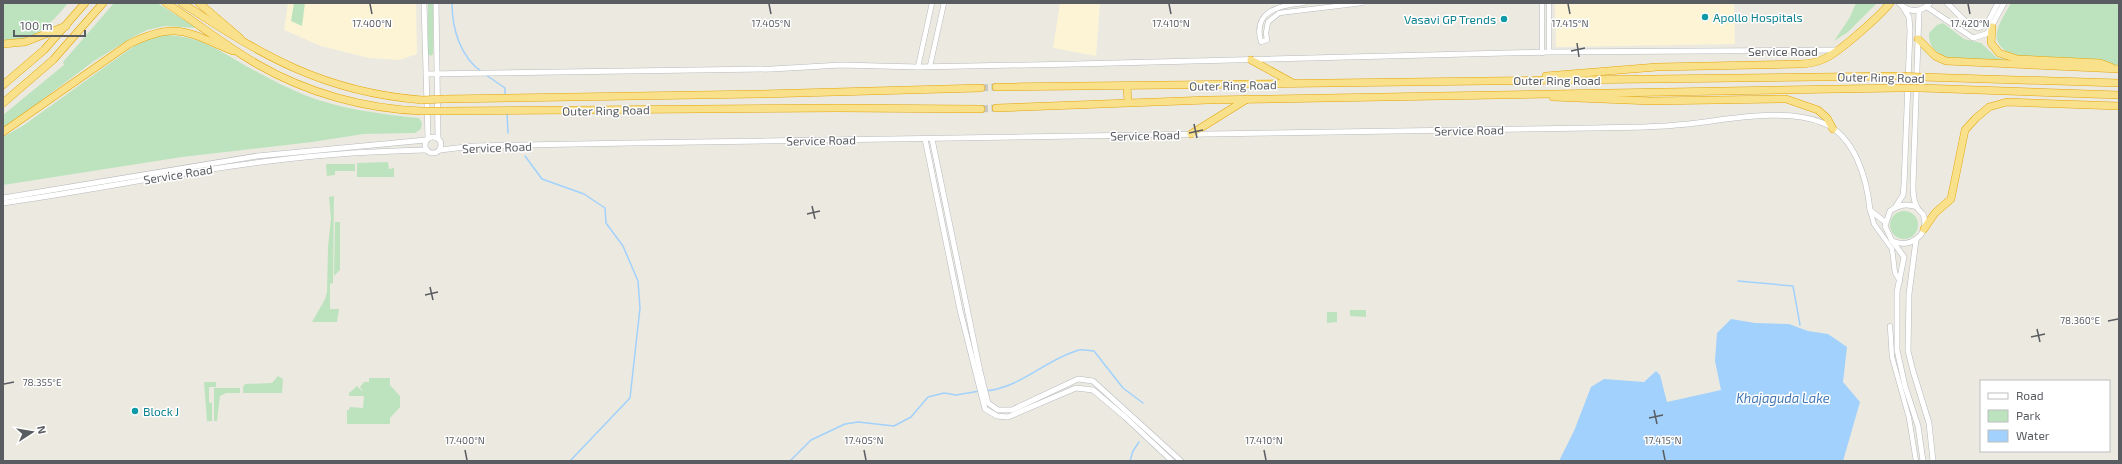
<svg xmlns="http://www.w3.org/2000/svg" width="2122" height="464" viewBox="0 0 2122 464" font-family="'Exo 2',sans-serif">
<rect width="100%" height="100%" fill="#eceae0"/>
<g fill="#fcf4d5">
<polygon points="288,3 416,3 417,54 399,60 369,58 321,46 284,30"/>
<polygon points="1060,3 1100,3 1096,56 1053,48"/>
<polygon points="1555,3 1734,3 1735,44 1556,47"/>
</g>
<g fill="#bde3be">
<path d="M3 3H68C52 23 31 45 3 40Z"/>
<polygon points="114,3 157,3 197,28 165,26 147,30 133,37 94,61 3,129 3,115 64,65 63,62"/>
<polygon points="294,3 305,3 302,26 291,21"/>
<polygon points="428,3 433,3 433,54 431,56 428,54"/>
<polygon points="1856,3 1877,3 1848,32 1834,41 1850,17"/>
<path d="M2011 3H2119V65L2017 56C1983 44 1999 25 2011 3Z"/>
<path d="M1943 23 1964 39 1981 43 1996 57 2012 62C1988 61 1927 69 1929 33L1937 25Z"/>
<path d="M166 35C206 36 227 57 261 74 274 81 288 88 302 94 339 109 380 114 419 118L422 123 421 129 415 133 364 134 312 142 182 157 3 185V137L24 125 134 46 151 38Z"/>
<polygon points="388,162 389,169 394,168 394,177 357,177 357,163"/>
<polygon points="326,164 355,164 355,171 335,171 335,175 327,176"/>
<polygon points="334,196 333,283 330,284 330,309 339,309 337,322 312,322 325,299 327,292 328,247 331,218 329,197"/>
<circle cx="1904" cy="225" r="14"/>
<polygon points="335,222 340,222 340,270 334,276"/>
<polygon points="1350,310 1366,310 1366,317 1350,316"/>
<polygon points="1327,312 1337,312 1337,322 1327,323"/>
<polygon points="278,376 283,379 282,393 243,393 243,387 245,384 272,383"/>
<polygon points="369,378 390,378 390,385 400,396 400,407 390,418 390,424 347,424 347,410 349,410 350,407 363,408 364,396 349,396 349,393 357,386 363,392 360,387 364,382 369,382"/>
<polygon points="204,382 216,382 216,387 209,387 209,402 212,403 212,421 207,421"/>
<polygon points="214,388 240,388 240,393 226,393 220,396 217,421 214,421"/>
</g>
<polygon fill="#a1d1fc" points="1731,319 1755,323 1789,324 1808,331 1828,334 1847,347 1843,382 1860,402 1843,461 1559,461 1574,431 1591,387 1604,379 1644,382 1656,371 1660,375 1667,402 1721,390 1715,361 1717,333"/>
<g fill="none" stroke-linecap="round" stroke-linejoin="round">
<g stroke="#a1d1fc" stroke-width="1.5">
<path d="M452 3C452 28 460 57 482 72"/>
<polyline points="486,75 505,88 505,95"/>
<polyline points="507,113 508,133"/>
<polyline points="525,156 542,179 584,194 605,208 606,223 623,246 638,281 640,308 630,398 570,461"/>
<polyline points="1738,281 1793,286 1800,325"/>
<path d="M985 391C1021 388 1046 359 1079 350 1083 349 1089 351 1094 351L1123 388 1143 403"/>
<polyline points="790,461 811,440 845,424 858,422 894,426 911,417 928,397 944,393 956,395 980,391"/>
<polyline points="1130,461 1133,451 1139,442"/>
</g>
<g stroke="#c7c6c0" stroke-width="7" stroke-dasharray="7 3.5" stroke-linecap="butt">
<polyline points="981,88 996,87"/>
<polyline points="981,109 996,108"/>
</g>
<g stroke="#b6b8bd" stroke-width="5.5">
<g id="tertiary">
<path d="M1304 3C1281 5 1252 10 1261 42L1267 40 1266 33 1268 22 1279 13 1362 3"/>
<polyline points="1542,3 1542,53"/>
<polyline points="1549,3 1549,52"/>
<polyline points="930,66 944,3"/>
<polyline points="918,67 932,3"/>
<polyline points="1870,210 1874,224 1892,249 1895,273 1900,281"/>
<polyline points="1890,326 1892,357 1909,418 1916,461"/>
</g>
</g>
<g stroke="#b6b9bf" stroke-width="6">
<g id="secondary">
<polyline points="424,3 428,138"/>
<polyline points="436,3 438,138"/>
<path d="M1899 3C1908 13 1921 13 1930 3"/>
<polyline points="1947,3 1967,23 1978,28 1987,24 1998,3"/>
<polyline points="1927,7 1973,38 1986,34 1989,31 2004,3"/>
<polyline points="426,74 772,69 841,65 918,67 1076,64 1549,52 1837,50"/>
<circle cx="433" cy="145" r="8"/>
<polyline points="925,139 960,310 985,409 997,416 1008,417 1076,388 1093,390 1125,417 1172,461"/>
<polyline points="932,139 980,371 988,403 998,410 1012,410 1078,379 1093,381 1181,461"/>
<path d="M440 150 474 146 632 143 1591 128C1619 127 1648 128 1676 125 1719 122 1782 106 1823 123 1855 136 1867 179 1870 210L1885 222"/>
<polyline points="3,198 257,156 426,140"/>
<path d="M3 203C101 189 198 168 296 158 340 153 383 151 426 150"/>
<polyline points="1896,206 1903,195 1904,185 1910,31 1909,17 1903,7"/>
<path d="M1917 207C1906 203 1899 205 1890 211L1885 226 1892 241C1901 244 1908 245 1916 239 1924 234 1927 224 1923 214 1921 212 1918 210 1917 207 1913 201 1913 192 1913 185L1919 11"/>
<polyline points="1916,240 1909,294 1908,351 1913,371 1929,423 1933,461"/>
<polyline points="1893,242 1904,257 1897,292 1897,350 1905,386 1918,426 1923,461"/>
</g>
</g>
<g stroke="#e4a508" stroke-width="8">
<g id="motorway">
<path d="M166 3C197 23 226 46 257 64 307 93 365 109 422 111"/>
<path d="M182 3C263 56 323 92 422 100"/>
<polyline points="199,3 240,38"/>
<polyline points="1992,27 1991,43 1999,53 2017,59 2100,63 2111,67"/>
<polyline points="1918,39 1935,56 1946,61 2119,69"/>
<polyline points="3,44 25,42 66,26"/>
<polyline points="1251,60 1293,83"/>
<path d="M1546 76 1657 67 1799 64C1809 64 1818 62 1826 58 1840 51 1880 16 1890 3"/>
<polyline points="1921,77 2119,83"/>
<polyline points="3,85 44,50 85,3"/>
<polyline points="996,87 1899,76"/>
<polyline points="1127,87 1128,102"/>
<polyline points="1921,88 2119,95"/>
<polyline points="1553,97 1651,101 1786,99 1818,110 1827,118 1833,129"/>
<polyline points="444,99 760,94 981,88"/>
<polyline points="3,103 53,60 103,3"/>
<polyline points="996,108 1208,100 1899,88"/>
<polyline points="444,111 838,108 981,109"/>
<path d="M3 132 129 44C177 20 188 33 233 51"/>
<polyline points="1191,134 1247,99"/>
<polyline points="1924,229 1935,213 1951,199 1965,130 1976,118 1989,107 2007,102 2119,106"/>
</g>
</g>
<use href="#tertiary" stroke="#fff" stroke-width="4.5"/>
<use href="#secondary" stroke="#fff" stroke-width="5"/>
<use href="#motorway" stroke="#f9e08b" stroke-width="7"/>
<g stroke="#e4a508" stroke-width="8" stroke-linecap="butt">
<g id="motorway-bridge">
<polyline points="1899,76 1921,77"/>
<polyline points="1899,88 1921,88"/>
<polyline points="422,100 444,99"/>
<polyline points="422,111 444,111"/>
</g>
</g>
<use href="#motorway-bridge" stroke="#f9e08b" stroke-width="7"/>
</g>
<path fill="none" stroke="#595c61" stroke-width="1.5" d="M370 4 372 14M769 4 771 14M1169 4 1171 14M1568 4 1570 14M1968 4 1970 14M1577 43 1579 57M1571 51 1585 48M1194 124 1197 138M1189 133 1203 130M812 206 815 219M807 214 820 211M430 287 433 300M425 295 438 292M2108 321 2118 319M2037 329 2040 342M2031 337 2045 334M4 384 14 382M1654 410 1657 424M1649 418 1663 415M465 450 467 460M864 450 866 460M1264 450 1266 460M1663 450 1665 460"/>
<g fill="#0f9aa8" stroke="#fff" stroke-width="1.5">
<circle cx="1705" cy="17" r="4"/>
<circle cx="1504" cy="19" r="4"/>
<circle cx="135" cy="411" r="4"/>
</g>
<g text-anchor="middle" dominant-baseline="central" stroke-width="3" stroke-linejoin="round" paint-order="stroke">
<g font-size="12" fill="#0d838f" stroke="#fff" text-anchor="start">
<text x="1713" y="17">Apollo Hospitals</text>
<text x="1496" y="19" text-anchor="end">Vasavi GP Trends</text>
<text x="143" y="411">Block J</text>
</g>
<g font-size="12" fill="#595c61" stroke="#fff">
<text x="1783" y="51">Service Road</text>
<text transform="translate(1881 77) rotate(1)">Outer Ring Road</text>
<text x="1557" y="80">Outer Ring Road</text>
<text transform="translate(1233 85) rotate(-1)">Outer Ring Road</text>
<text transform="translate(606 110) rotate(-1)">Outer Ring Road</text>
<text transform="translate(1469 130) rotate(-1)">Service Road</text>
<text transform="translate(1145 135) rotate(-1)">Service Road</text>
<text transform="translate(821 140) rotate(-1)">Service Road</text>
<text transform="translate(497 147) rotate(-2)">Service Road</text>
<text transform="translate(178 174) rotate(-9)">Service Road</text>
</g>
<g font-size="13" font-style="italic" fill="#4277b4" stroke="#fff">
<text x="1783" y="398">Khajaguda Lake</text>
</g>
</g>
<g font-size="10" text-anchor="middle" fill="#595c61" stroke="#fff" stroke-width="3" stroke-linejoin="round" paint-order="stroke">
<text x="372" y="27">17.400°N</text>
<text x="771" y="27">17.405°N</text>
<text x="1171" y="27">17.410°N</text>
<text x="1570" y="27">17.415°N</text>
<text x="1970" y="27">17.420°N</text>
<text x="2080" y="324">78.360°E</text>
<text x="42" y="386">78.355°E</text>
<text x="465" y="444">17.400°N</text>
<text x="864" y="444">17.405°N</text>
<text x="1264" y="444">17.410°N</text>
<text x="1663" y="444">17.415°N</text>
</g>
<rect width="2122" height="464" fill="none" stroke="#595c61" stroke-width="8"/>
<rect x="1980" y="380" width="130" height="72" fill="#ffffff" stroke="#bdbec0"/>
<rect x="1988" y="393" width="20" height="6" fill="#ffffff" stroke="#bdbec0"/>
<text x="2016" y="400" font-size="12" fill="#595c61">Road</text>
<rect x="1988" y="410" width="20" height="12" fill="#bde3be" stroke="#bdbec0"/>
<text x="2016" y="420" font-size="12" fill="#595c61">Park</text>
<rect x="1988" y="430" width="20" height="12" fill="#a1d1fc" stroke="#bdbec0"/>
<text x="2016" y="440" font-size="12" fill="#595c61">Water</text>
<g transform="translate(32 432) rotate(78)" stroke="#ffffff" stroke-width="3" paint-order="stroke">
<path d="M0-3L7 15L0 10L-7 15Z" fill="#595c61"/>
<text y="-6" font-size="11" font-weight="bold" text-anchor="middle" fill="#595c61">N</text>
</g>
<path d="M14 30v6h71v-6" fill="none" stroke="#595c61" stroke-width="2"/>
<text x="20" y="30" font-size="12" fill="#595c61" stroke="#ffffff" stroke-width="3" paint-order="stroke">100 m</text>
</svg>
